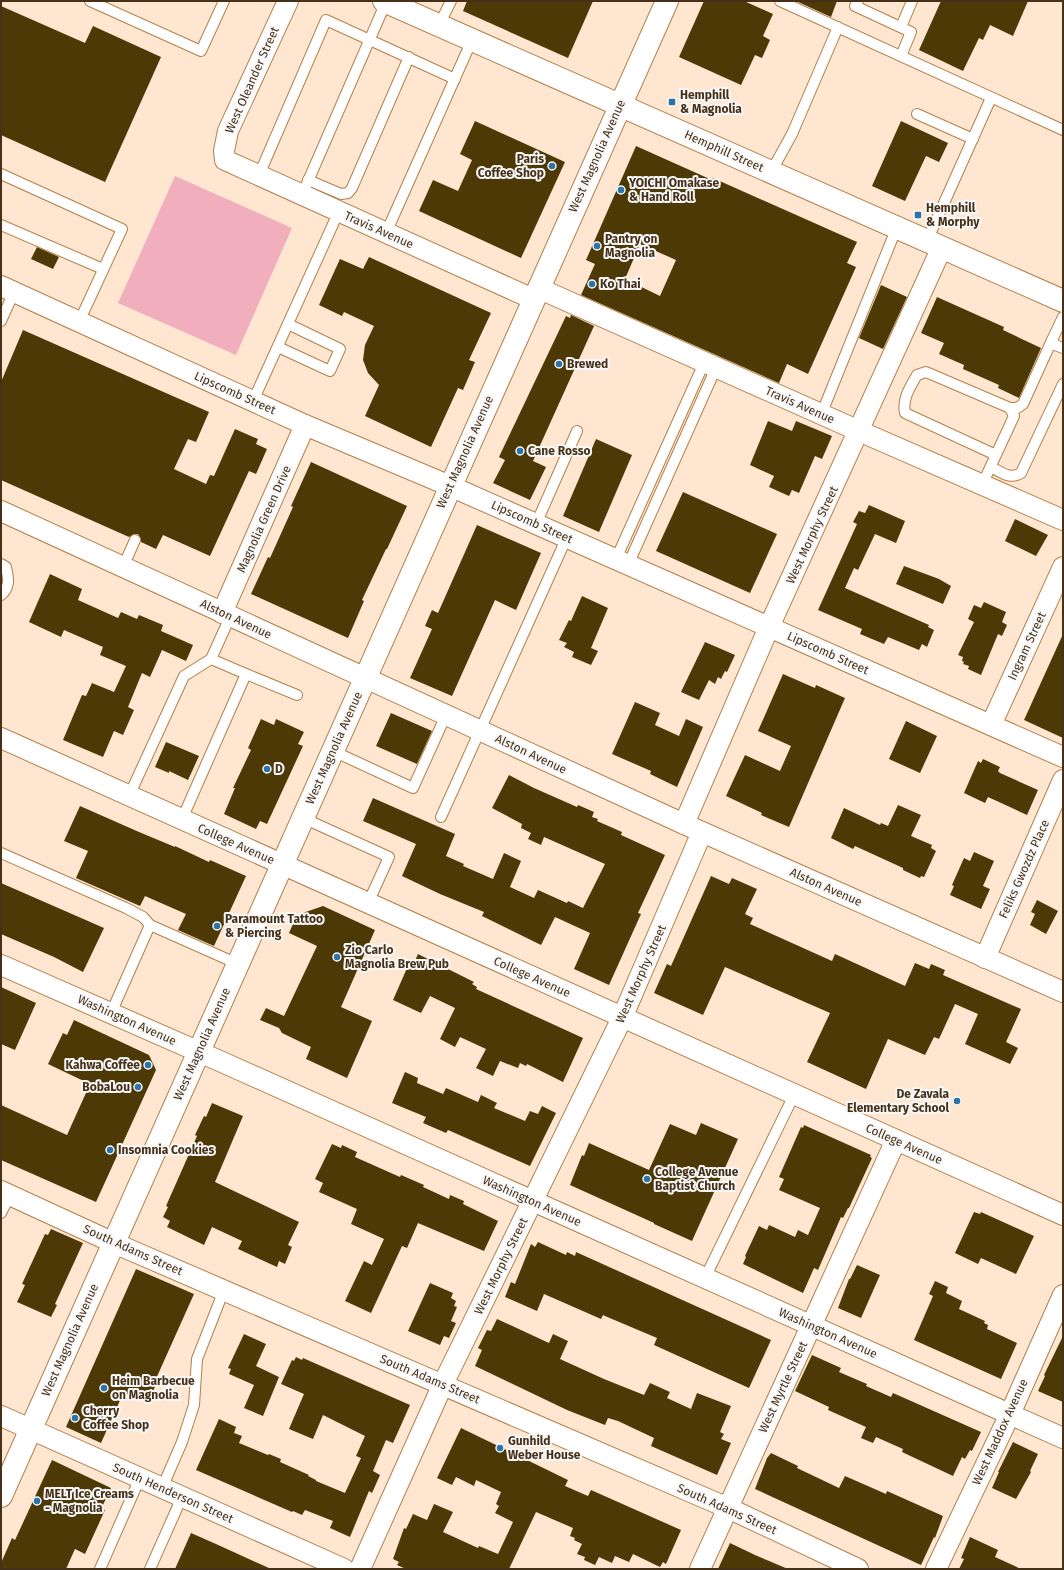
<svg xmlns="http://www.w3.org/2000/svg" width="1064" height="1570" viewBox="0 0 1064 1570" font-family="'Fira Sans',sans-serif">
<rect width="100%" height="100%" fill="#fee6d0"/>
<polygon fill="#f1afbd" points="175,176 292,228 236,355 118,303"/>
<g fill="#4d3905" fill-rule="evenodd">
<polygon points="467,1 593,1 568,58 463,11"/>
<polygon points="704,1 744,1 773,14 763,36 770,40 762,58 755,55 741,85 679,57"/>
<polygon points="796,1 837,1 831,17"/>
<polygon points="941,1 1028,1 1013,36 990,25 983,40 979,38 963,71 919,50"/>
<polygon points="1,6 85,43 93,26 161,57 105,182 1,135"/>
<polygon points="475,121 565,162 521,258 419,211 433,180 458,191 472,160 460,154"/>
<polygon points="901,121 948,143 939,162 926,156 905,201 872,186"/>
<path d="M636 146 712 180 713 178 857 242 847 263 856 267 808 374 787 364 779 383 581 295 595 264 586 260ZM640 244 676 260 660 296 625 279Z"/>
<polygon points="37,247 59,257 53,269 31,259"/>
<polygon points="369,257 491,313 469,360 475,362 463,390 458,388 431,447 365,416 379,385 368,373 363,360 365,345 374,326 344,312 342,316 319,305 340,259 363,269"/>
<polygon points="881,285 907,297 883,349 859,338"/>
<polygon points="937,297 1004,327 1003,330 1041,348 1019,398 998,388 999,385 963,369 964,365 939,354 944,343 921,333"/>
<polygon points="571,315 594,326 533,461 546,467 530,500 493,483 505,460 499,457 566,316 570,318"/>
<polygon points="23,330 209,412 196,442 188,439 174,469 206,484 210,475 214,476 235,429 258,439 256,444 267,449 256,474 249,471 210,556 163,535 156,549 141,542 141,539 138,534 134,534 129,537 1,480 1,382"/>
<polygon points="768,421 792,431 796,421 832,436 822,459 815,456 799,493 792,490 789,496 769,487 774,476 750,465"/>
<polygon points="596,439 632,455 599,532 563,516"/>
<polygon points="311,462 407,506 387,549 386,549 362,600 364,601 348,638 251,594 268,557 270,558 293,507 291,506"/>
<polygon points="683,492 777,534 750,593 656,551"/>
<polygon points="869,505 905,521 896,543 875,534 858,570 854,568 845,588 929,625 928,627 934,630 927,647 922,644 919,650 888,637 884,644 860,634 862,629 818,610 857,524 853,522 859,511 865,513"/>
<polygon points="1015,519 1048,535 1036,556 1005,541"/>
<polygon points="477,525 541,553 516,610 495,600 452,696 410,678 432,629 425,626 432,610 438,613"/>
<polygon points="904,566 939,579 951,586 943,604 896,584"/>
<polygon points="50,574 82,589 78,600 118,618 121,612 137,619 139,615 163,625 161,631 193,645 186,661 162,650 150,677 142,673 128,707 134,710 123,735 114,731 103,757 63,740 82,695 86,696 92,683 114,692 126,666 100,655 103,647 64,630 61,637 29,622"/>
<polygon points="582,596 608,608 591,648 598,651 591,665 572,657 574,652 564,647 567,643 559,640 569,620 571,621"/>
<polygon points="984,602 1006,612 1002,622 1007,625 1002,636 998,634 981,675 968,669 969,666 963,664 964,662 962,661 963,657 958,655 974,622 968,619 974,605 981,608"/>
<polygon points="1063,634 1063,738 1024,720"/>
<polygon points="705,642 735,655 727,672 725,671 721,679 718,677 715,684 709,680 699,700 681,692"/>
<polygon points="783,674 815,688 816,685 845,698 789,827 761,815 762,813 726,796 745,755 780,771 791,746 758,731"/>
<polygon points="635,702 660,713 655,725 679,736 686,719 703,727 677,787 650,774 651,771 612,754"/>
<polygon points="391,713 432,731 417,764 376,746"/>
<polygon points="261,719 274,725 276,719 304,732 298,744 303,746 267,824 260,821 256,829 224,814 235,788 233,788 251,750 248,748"/>
<polygon points="906,721 937,736 920,773 889,759"/>
<polygon points="166,742 199,756 188,780 169,771 169,773 155,767"/>
<polygon points="983,759 1000,767 998,771 1000,773 1038,790 1027,815 988,797 985,803 964,793 978,761 981,763"/>
<polygon points="509,775 534,788 577,807 578,805 594,812 592,817 598,819 597,821 622,832 621,835 665,855 638,913 641,914 609,985 574,969 590,933 555,917 541,945 482,916 484,912 440,894 402,876 416,844 363,821 373,798 455,834 446,856 464,864 463,866 493,879 504,853 521,861 510,887 534,898 538,890 567,903 568,901 583,908 605,864 544,837 541,845 528,839 531,833 521,828 522,824 492,808"/>
<polygon points="898,805 921,815 911,836 932,845 931,848 936,851 924,877 921,876 920,878 903,870 903,868 855,846 853,849 831,838 844,808 880,825 881,823 888,826"/>
<polygon points="80,806 139,832 175,847 175,846 209,862 210,860 246,876 214,946 178,930 186,914 145,896 140,906 76,878 88,851 64,841"/>
<polygon points="974,852 994,861 983,886 990,889 981,909 950,895 954,886 952,885 964,858 970,861"/>
<polygon points="711,876 729,884 732,878 757,889 745,914 753,918 750,924 832,961 835,954 905,986 915,963 929,969 931,964 945,970 943,975 1021,1009 1006,1042 1018,1048 1010,1064 965,1044 978,1014 955,1004 939,1039 934,1037 925,1055 888,1039 866,1089 807,1062 830,1013 725,967 703,1015 654,993 667,964 671,966"/>
<polygon points="1,883 104,928 83,972 54,957 1,934"/>
<polygon points="1037,900 1058,911 1046,934 1030,925 1035,914 1031,912"/>
<polygon points="323,906 375,930 341,1007 372,1021 347,1078 306,1059 311,1047 282,1033 279,1028 260,1020 266,1008 284,1016 317,946 289,933 297,915"/>
<polygon points="418,954 474,982 472,984 477,987 476,989 583,1038 563,1082 527,1064 526,1066 520,1063 518,1068 500,1061 493,1076 476,1068 486,1049 460,1037 455,1047 440,1039 455,1008 430,996 421,1013 393,1000 411,959 415,961"/>
<polygon points="1,987 36,1003 15,1050 1,1044"/>
<polygon points="74,1020 149,1055 156,1070 96,1202 1,1160 1,1105 67,1135 90,1084 48,1064 63,1033 67,1035"/>
<polygon points="405,1072 418,1078 417,1083 443,1094 446,1088 478,1102 481,1095 497,1103 494,1108 525,1121 530,1111 538,1114 542,1106 556,1113 530,1166 448,1130 446,1133 423,1123 426,1117 392,1103"/>
<polygon points="212,1103 243,1116 215,1182 299,1222 288,1245 292,1247 285,1264 279,1261 277,1267 238,1249 242,1241 212,1227 204,1245 167,1227 170,1221 163,1217 168,1207 166,1206 197,1136 195,1135 204,1116 206,1117"/>
<polygon points="701,1123 738,1139 692,1241 654,1224 654,1223 570,1185 582,1155 584,1156 589,1143 649,1170 670,1124 696,1135"/>
<polygon points="804,1125 871,1155 870,1157 872,1158 849,1208 848,1208 843,1218 841,1217 818,1270 814,1268 803,1293 743,1264 746,1257 745,1256 759,1226 767,1230 769,1225 795,1237 798,1230 808,1235 820,1208 779,1190 784,1179 779,1177 801,1127 803,1128"/>
<polygon points="332,1144 341,1148 342,1145 357,1152 355,1157 400,1177 401,1175 424,1185 423,1187 449,1199 450,1195 464,1201 463,1204 498,1221 484,1251 418,1223 407,1248 402,1246 371,1313 345,1301 364,1261 372,1265 384,1239 351,1224 357,1209 319,1192 323,1183 315,1179"/>
<polygon points="974,1212 980,1214 981,1212 1034,1236 1016,1274 981,1258 978,1264 955,1253"/>
<polygon points="51,1229 83,1243 55,1304 57,1305 51,1317 17,1302 25,1285 22,1284 45,1234 48,1235"/>
<polygon points="538,1242 566,1255 567,1252 575,1256 576,1252 771,1340 749,1388 654,1345 657,1338 605,1316 603,1315 601,1319 544,1294 537,1311 505,1297 511,1282 515,1284 531,1244 535,1247"/>
<polygon points="857,1265 880,1275 861,1318 838,1308 849,1279 850,1279"/>
<polygon points="136,1269 194,1294 155,1381 157,1382 150,1398 137,1392 122,1396 101,1443 66,1427"/>
<polygon points="935,1281 948,1287 946,1293 962,1301 959,1309 985,1321 984,1323 988,1325 987,1329 1017,1343 1001,1379 914,1340 933,1296 929,1294"/>
<polygon points="430,1283 453,1293 451,1298 456,1301 454,1306 457,1307 451,1321 456,1323 449,1338 444,1336 440,1345 408,1331"/>
<polygon points="497,1319 549,1343 553,1334 568,1341 560,1359 604,1379 644,1395 650,1383 670,1392 667,1398 691,1409 697,1393 731,1406 720,1432 724,1434 721,1439 731,1443 717,1475 651,1446 654,1438 618,1421 608,1418 605,1425 567,1410 475,1366 482,1350 478,1348 487,1330 491,1331"/>
<polygon points="244,1334 266,1344 256,1366 279,1377 263,1416 244,1408 254,1385 229,1374 231,1369 228,1368"/>
<polygon points="1063,1336 1063,1402 1038,1391 1045,1376 1044,1375"/>
<polygon points="812,1355 841,1368 839,1372 867,1384 866,1386 891,1397 893,1393 981,1432 972,1451 970,1450 965,1459 962,1457 953,1476 902,1452 903,1449 876,1437 873,1443 861,1438 866,1427 828,1410 829,1407 795,1391"/>
<polygon points="296,1357 302,1360 303,1358 410,1405 393,1443 386,1440 373,1471 380,1475 372,1493 369,1491 350,1537 330,1528 333,1521 305,1510 302,1515 293,1511 292,1512 196,1470 219,1419 236,1427 234,1433 242,1436 239,1443 268,1455 269,1454 281,1459 280,1462 309,1475 308,1476 316,1480 316,1481 345,1493 361,1458 356,1456 365,1436 323,1415 313,1439 289,1429 304,1394 281,1384 292,1360 294,1361"/>
<polygon points="461,1428 568,1480 565,1486 588,1496 591,1490 681,1530 666,1564 663,1562 660,1567 633,1554 629,1562 615,1556 612,1563 599,1557 595,1565 584,1560 585,1557 577,1554 582,1544 574,1540 575,1538 570,1536 573,1528 536,1512 509,1569 406,1569 397,1565 399,1562 393,1559 404,1528 406,1529 413,1514 427,1520 434,1504 453,1512 443,1532 478,1548 479,1546 498,1554 513,1522 495,1513 499,1506 496,1504 501,1492 476,1480 474,1486 456,1477 452,1485 437,1478"/>
<polygon points="1013,1442 1038,1454 1030,1471 1031,1472 1016,1499 992,1488 999,1472 998,1472"/>
<polygon points="771,1453 798,1466 797,1468 839,1488 845,1476 886,1494 887,1491 943,1516 935,1538 934,1537 921,1565 755,1489 767,1458"/>
<polygon points="52,1460 111,1488 101,1509 105,1510 85,1554 75,1549 66,1569 1,1569 1,1563 12,1538 15,1540"/>
<polygon points="191,1533 216,1544 271,1569 175,1569"/>
<polygon points="970,1537 998,1550 995,1557 1021,1569 959,1569 964,1559 961,1558"/>
<polygon points="730,1543 755,1555 788,1569 718,1569"/>
</g>
<g fill="none" stroke-linecap="round" stroke-linejoin="round">
<g stroke="#b57f48" stroke-width="12">
<g id="service">
<polyline points="90,1 201,51 224,1"/>
<polyline points="780,1 1063,130"/>
<polyline points="858,1 855,6 911,32 901,56"/>
<polyline points="439,25 451,1"/>
<polyline points="901,27 912,1"/>
<polyline points="917,114 973,139"/>
<polyline points="771,172 792,134 838,27"/>
<polyline points="1,174 122,229 79,322"/>
<polyline points="259,175 326,20 455,79"/>
<polyline points="308,180 341,194 348,193 352,188 409,57"/>
<polyline points="302,195 386,2"/>
<polyline points="1,225 103,269"/>
<polyline points="386,233 472,40"/>
<polyline points="927,241 991,98"/>
<polyline points="1063,317 1052,340 1055,345 1063,348"/>
<polyline points="1,321 14,292"/>
<polyline points="278,347 330,371 340,349 288,324"/>
<polyline points="253,401 339,211"/>
<polyline points="1010,408 1017,408 1023,404 1052,340"/>
<polyline points="821,415 897,227"/>
<path d="M991 467C1001 472 1010 480 1021 473L1063 384"/>
<path d="M982 485 1014 416 1010 408 926 372 917 375C910 387 902 399 905 413L996 455"/>
<polyline points="536,524 577,431"/>
<polyline points="616,559 704,363"/>
<path d="M1 564 6 567C8 577 11 587 1 595"/>
<polyline points="628,565 716,368"/>
<polyline points="123,567 135,540"/>
<polyline points="246,674 297,695"/>
<polyline points="333,751 413,788 446,715"/>
<polyline points="129,796 184,676 211,659 230,617"/>
<polyline points="441,817 567,537"/>
<polyline points="303,818 389,857 368,903"/>
<polyline points="182,819 246,674 211,659"/>
<polyline points="1,853 126,908 143,917 150,925"/>
<polyline points="111,1013 150,925 238,964"/>
<polyline points="1,1213 10,1195"/>
<polyline points="705,1278 794,1095"/>
<polyline points="162,1488 182,1442 194,1405 197,1359 224,1290"/>
<polyline points="100,1569 140,1478"/>
<polyline points="150,1569 182,1497"/>
</g>
</g>
<g stroke="#b57f48" stroke-width="22">
<g id="minor">
<polyline points="288,1 228,131 224,151 225,160 533,299"/>
<polyline points="1,286 305,425 450,486 1063,757"/>
<polyline points="538,288 859,431 1063,520"/>
<polyline points="1,511 684,824 1063,992"/>
<polyline points="222,613 305,425"/>
<polyline points="991,725 1063,567"/>
<polyline points="1,738 1063,1215"/>
<polyline points="684,824 769,627 942,247"/>
<polyline points="985,958 1063,780"/>
<polyline points="1,965 222,1062 1063,1438"/>
<polyline points="1,1191 114,1243 728,1508 858,1569"/>
<polyline points="1,1416 344,1569"/>
<polyline points="360,1569 443,1384 622,1018 702,832"/>
<polyline points="700,1569 896,1140"/>
<polyline points="936,1569 1010,1414 1063,1295"/>
</g>
</g>
<g stroke="#b57f48" stroke-width="24">
<polyline id="tertiary" points="1,1496 667,1"/>
</g>
<g stroke="#b57f48" stroke-width="24">
<polyline id="secondary" points="384,1 1063,301"/>
</g>
<use href="#service" stroke="#fff" stroke-width="10"/>
<use href="#minor" stroke="#fff" stroke-width="20"/>
<use href="#tertiary" stroke="#fff" stroke-width="22"/>
<use href="#secondary" stroke="#fff" stroke-width="22"/>
</g>
<g fill="#2d73a8" stroke="#f8f8f8" stroke-width="1.5">
<rect x="668" y="98" width="8" height="8" rx="2"/>
<circle cx="552" cy="166" r="4"/>
<circle cx="621" cy="190" r="4"/>
<rect x="914" y="211" width="8" height="8" rx="2"/>
<circle cx="597" cy="246" r="4"/>
<circle cx="592" cy="284" r="4"/>
<circle cx="559" cy="364" r="4"/>
<circle cx="520" cy="451" r="4"/>
<circle cx="267" cy="769" r="4"/>
<circle cx="217" cy="926" r="4"/>
<circle cx="337" cy="957" r="4"/>
<circle cx="148" cy="1065" r="4"/>
<circle cx="138" cy="1087" r="4"/>
<circle cx="957" cy="1101" r="4"/>
<circle cx="110" cy="1150" r="4"/>
<circle cx="647" cy="1179" r="4"/>
<circle cx="104" cy="1388" r="4"/>
<circle cx="75" cy="1418" r="4"/>
<circle cx="500" cy="1448" r="4"/>
<circle cx="37" cy="1501" r="4"/>
</g>
<g text-anchor="middle" dominant-baseline="central" stroke-width="4" stroke-linejoin="round" paint-order="stroke">
<g font-size="12" fill="#473018" stroke="#f8f8f8">
<text transform="translate(252 80) rotate(-66)">West Oleander Street</text>
<text transform="translate(724 151) rotate(24)">Hemphill Street</text>
<text transform="translate(597 156) rotate(-66)">West Magnolia Avenue</text>
<text transform="translate(379 230) rotate(24)">Travis Avenue</text>
<text transform="translate(235 393) rotate(24)">Lipscomb Street</text>
<text transform="translate(800 405) rotate(24)">Travis Avenue</text>
<text transform="translate(465 452) rotate(-66)">West Magnolia Avenue</text>
<text transform="translate(264 519) rotate(-66)">Magnolia Green Drive</text>
<text transform="translate(532 522) rotate(24)">Lipscomb Street</text>
<text transform="translate(812 535) rotate(-65)">West Morphy Street</text>
<text transform="translate(236 619) rotate(25)">Alston Avenue</text>
<text transform="translate(1027 646) rotate(-65)">Ingram Street</text>
<text transform="translate(828 653) rotate(24)">Lipscomb Street</text>
<text transform="translate(334 748) rotate(-66)">West Magnolia Avenue</text>
<text transform="translate(531 754) rotate(25)">Alston Avenue</text>
<text transform="translate(236 844) rotate(24)">College Avenue</text>
<text transform="translate(1024 869) rotate(-66)">Feliks Gwozdz Place</text>
<text transform="translate(826 887) rotate(24)">Alston Avenue</text>
<text transform="translate(641 974) rotate(-66)">West Morphy Street</text>
<text transform="translate(532 977) rotate(24)">College Avenue</text>
<text transform="translate(127 1020) rotate(24)">Washington Avenue</text>
<text transform="translate(202 1044) rotate(-66)">West Magnolia Avenue</text>
<text transform="translate(904 1144) rotate(24)">College Avenue</text>
<text transform="translate(532 1201) rotate(24)">Washington Avenue</text>
<text transform="translate(133 1250) rotate(24)">South Adams Street</text>
<text transform="translate(501 1266) rotate(-64)">West Morphy Street</text>
<text transform="translate(828 1333) rotate(24)">Washington Avenue</text>
<text transform="translate(70 1340) rotate(-66)">West Magnolia Avenue</text>
<text transform="translate(430 1379) rotate(23)">South Adams Street</text>
<text transform="translate(783 1387) rotate(-65)">West Myrtle Street</text>
<text transform="translate(1000 1432) rotate(-65)">West Maddox Avenue</text>
<text transform="translate(173 1493) rotate(24)">South Henderson Street</text>
<text transform="translate(727 1509) rotate(24)">South Adams Street</text>
</g>
<g font-size="12" font-weight="bold" fill="#473018" stroke="#f8f8f8" text-anchor="start">
<text x="680" y="95">Hemphill<tspan x="680" dy="14">&amp; Magnolia</tspan></text>
<text x="544" y="159" text-anchor="end">Paris<tspan x="544" dy="14">Coffee Shop</tspan></text>
<text x="629" y="183">YOICHI Omakase<tspan x="629" dy="14">&amp; Hand Roll</tspan></text>
<text x="926" y="208">Hemphill<tspan x="926" dy="14">&amp; Morphy</tspan></text>
<text x="605" y="239">Pantry on<tspan x="605" dy="14">Magnolia</tspan></text>
<text x="600" y="284">Ko Thai</text>
<text x="567" y="364">Brewed</text>
<text x="528" y="451">Cane Rosso</text>
<text x="275" y="769">D</text>
<text x="225" y="919">Paramount Tattoo<tspan x="225" dy="14">&amp; Piercing</tspan></text>
<text x="345" y="950">Zio Carlo<tspan x="345" dy="14">Magnolia Brew Pub</tspan></text>
<text x="140" y="1065" text-anchor="end">Kahwa Coffee</text>
<text x="130" y="1087" text-anchor="end">BobaLou</text>
<text x="949" y="1094" text-anchor="end">De Zavala<tspan x="949" dy="14">Elementary School</tspan></text>
<text x="118" y="1150">Insomnia Cookies</text>
<text x="655" y="1172">College Avenue<tspan x="655" dy="14">Baptist Church</tspan></text>
<text x="112" y="1381">Heim Barbecue<tspan x="112" dy="14">on Magnolia</tspan></text>
<text x="83" y="1411">Cherry<tspan x="83" dy="14">Coffee Shop</tspan></text>
<text x="508" y="1441">Gunhild<tspan x="508" dy="14">Weber House</tspan></text>
<text x="45" y="1494">MELT Ice Creams<tspan x="45" dy="14">- Magnolia</tspan></text>
</g>
</g>
<rect width="1064" height="1570" fill="none" stroke="#473018" stroke-width="4"/>
</svg>
